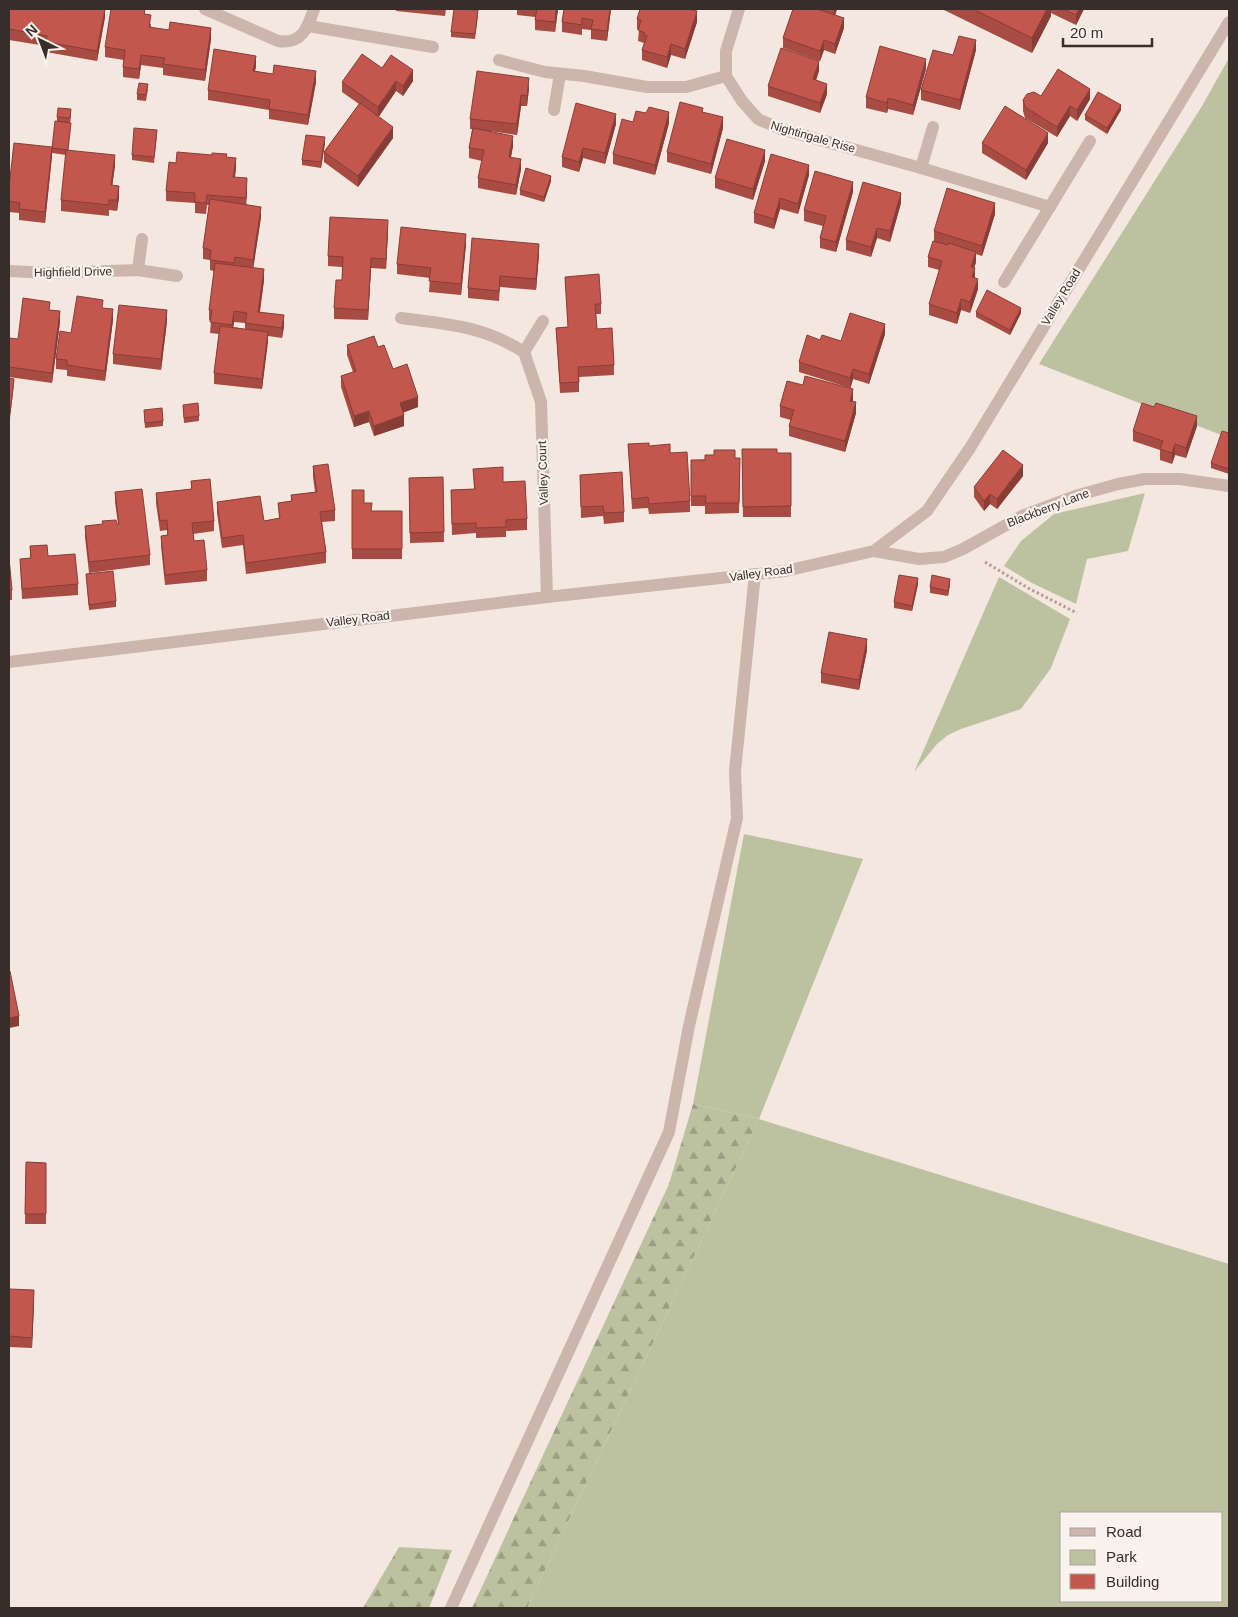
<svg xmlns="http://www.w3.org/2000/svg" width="1238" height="1617" viewBox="0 0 1238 1617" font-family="Helvetica,sans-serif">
<defs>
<pattern id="forest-firs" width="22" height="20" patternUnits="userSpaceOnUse" patternTransform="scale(1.25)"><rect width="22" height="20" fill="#bcc2a0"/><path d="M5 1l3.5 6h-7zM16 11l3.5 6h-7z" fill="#9a9e83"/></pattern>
</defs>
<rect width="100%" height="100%" fill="#f3e7e0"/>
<g fill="#bcc2a0" fill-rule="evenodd">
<polygon points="1229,58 1229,438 1039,364 1202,106"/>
<polygon points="1145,493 1128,551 1087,559 1076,604 1032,583 1004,566 1021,541 1054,514"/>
<polygon points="999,577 1070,619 1051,668 1021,709 961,729 948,735 937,744 914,772"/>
<path d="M744 834 863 859 759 1119 1229 1264V1608H527L759 1119 693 1104ZM1062 1513H1222V1601H1062Z"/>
</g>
<g fill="url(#forest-firs)">
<polygon points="693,1104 759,1119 527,1608 472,1608 669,1184"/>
<polygon points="399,1547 452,1550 429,1608 363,1608"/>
</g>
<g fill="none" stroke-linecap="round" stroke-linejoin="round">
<polyline stroke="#b79f96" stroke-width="3" stroke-dasharray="2.5 2.5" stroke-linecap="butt" points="985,562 1028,588 1077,613"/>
<g stroke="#cbb5ac" stroke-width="12">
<path d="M205 9 278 41C302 45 308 27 314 9"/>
<polyline points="739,9 726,51 726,76 742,101 758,119 781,129 921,168 1050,207"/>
<polyline points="308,26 433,47"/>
<polyline points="499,60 545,72 584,76 647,87 686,87 726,76"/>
<polyline points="554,110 560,74"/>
<polyline points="921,168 933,127"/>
<polyline points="138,270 142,239"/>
<polyline points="9,271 50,273 138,270 177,276"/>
<polyline points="1004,282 1090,141"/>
<path d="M401 318C448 324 483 326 524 352L541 402 547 597"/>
<polyline points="524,352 543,321"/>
<polyline points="874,551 919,559 944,557 963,549 1024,515 1075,496 1118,484 1145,479 1180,479 1229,486"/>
<polyline points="9,662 547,597 785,571 874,551 927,511 970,448 1229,22"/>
<polyline points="451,1608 669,1132 689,1026 737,818 735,771 755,574"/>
</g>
</g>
<g fill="#a84b42" fill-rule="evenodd">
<polygon points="9,9 105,17 97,61 46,52 46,46 9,40"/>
<polygon points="145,9 145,14 151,25 151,28 211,39 205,81 163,75 163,68 141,65 139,79 123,77 123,67 124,60 105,57 105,47"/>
<polygon points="396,9 446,9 445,16 396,11"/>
<polygon points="517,9 558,9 555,32 535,30 535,17 517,15"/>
<polygon points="564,9 611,9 607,41 591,39 591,30 582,29 582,35 562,32 562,22"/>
<polygon points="793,9 837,9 835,15 844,28 835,54 824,50 820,61 783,48 783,38"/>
<polygon points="942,9 1084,9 1076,25 1051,13 1051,16 1032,53"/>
<polygon points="478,15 475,39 451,37 451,32"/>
<polygon points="637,19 697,22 685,59 671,55 667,68 642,60 642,50 644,43 638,41 639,30 637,29"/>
<polygon points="976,50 960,110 921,100 921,90 953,55"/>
<polygon points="256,66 255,71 316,82 308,125 269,119 269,110 208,100 208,90"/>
<polygon points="382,68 413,81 403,96 396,91 378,117 393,138 358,187 324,162 324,152 359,104 342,92 342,82"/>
<polygon points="926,69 913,115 888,109 887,113 866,108 866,97"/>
<polygon points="819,71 816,80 827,94 820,113 768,96 768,86"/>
<polygon points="529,88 527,106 521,106 517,135 490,131 513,146 511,157 521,169 516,195 478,188 478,178 482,161 469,158 469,148 472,129 470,129 470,119"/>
<polygon points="148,89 146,101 137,100 137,94"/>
<polygon points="1041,96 1090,99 1077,121 1070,116 1057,137 1025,118 1023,111 1023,100"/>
<polygon points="1121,110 1107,134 1085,120 1085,115"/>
<polygon points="71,115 68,150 115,165 112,186 119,197 117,211 109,210 109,216 61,211 61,200 66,155 52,153 45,223 19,220 19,213 9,212 9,187 52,147 57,122 57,117"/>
<polygon points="633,122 669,123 655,175 613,164 613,154"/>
<polygon points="616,124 605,164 583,158 579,172 562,167 562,157"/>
<polygon points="723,128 711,174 667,162 667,152"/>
<polygon points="157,135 154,163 132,160 132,155"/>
<polygon points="325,143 321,168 302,165 302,160"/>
<polygon points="982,143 1048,143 1026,180 982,153"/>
<path d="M227 157 236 168 235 177 247 188 246 204 261 217 253 268 264 280 260 312 284 326 282 338 268 336 262 389 214 384V373L219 334 210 333 211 321 209 320V310L214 271 210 270V260L203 259V248L209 205H207L206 214 195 213V203L166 201V191L176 163ZM234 322 245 323V329L233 327Z"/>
<polygon points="765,161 753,200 715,188 715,178"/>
<polygon points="809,175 798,214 780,209 774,229 754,223 754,213"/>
<polygon points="551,181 544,202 520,195 520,190"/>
<polygon points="853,192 836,252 820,248 820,238 823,226 804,221 804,210"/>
<polygon points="901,203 890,242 877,238 871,257 846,250 846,240"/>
<polygon points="995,214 982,256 976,254 976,262 974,268 975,278 978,289 970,313 961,310 957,324 929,315 929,304 939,270 928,267 928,257 934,241 934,231"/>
<polygon points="388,230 386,269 371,268 368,320 334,319 334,308 342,280 342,267 328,266 328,256"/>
<polygon points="466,244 461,295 429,292 430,278 397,274 397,264"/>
<polygon points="539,254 536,290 500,287 499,301 468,298 468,288"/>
<polygon points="565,277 601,304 601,314 596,314 597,329 614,365 614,375 579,377 579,392 560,393 556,328 568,327"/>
<polygon points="103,308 113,320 105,381 67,376 67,370 56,369 56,359 71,333"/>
<polygon points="50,310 60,322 52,383 9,377 9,338 18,339"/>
<polygon points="976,312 1021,313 1010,335 976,317"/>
<polygon points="167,321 161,370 113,364 113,354"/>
<polygon points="885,334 869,384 853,379 850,389 856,413 845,452 789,436 789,426 791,420 780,417 780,406 803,385 850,388 799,372 799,362 820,340 841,341"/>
<polygon points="347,345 378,347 418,407 403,412 404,426 374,436 369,422 354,427 341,387 341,376 353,372 347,355"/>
<polygon points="183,405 199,416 199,421 184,423"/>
<polygon points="144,410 163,421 163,426 145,428"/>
<polygon points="1197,426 1186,458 1175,455 1172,464 1160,460 1160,450 1133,441 1133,431"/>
<polygon points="1229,433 1229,474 1211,468 1211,463"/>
<polygon points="628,444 649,446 670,453 690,501 690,512 649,514 648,508 632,509"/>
<polygon points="742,449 777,453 791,453 791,517 743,517"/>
<polygon points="740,458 739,513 705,514 705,506 691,506 691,460"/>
<polygon points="313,466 335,510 335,521 322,522 326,552 326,563 246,574 243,545 222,548 217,513 217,502 264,521 279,518 278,503 291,501 291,495 315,492 313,477"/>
<polygon points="473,469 503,482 527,519 527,530 506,531 506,537 476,538 476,533 452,535 451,490 474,489"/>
<polygon points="580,475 624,512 624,522 604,524 603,516 581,518"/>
<polygon points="1023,476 997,509 990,504 984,511 974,497 974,487"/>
<polygon points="443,477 444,542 410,543 409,478"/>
<polygon points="191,481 214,521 214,531 193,534 194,541 207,570 207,581 165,585 161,546 161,536 167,535 167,530 160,531 156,503 156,493 191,489"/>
<polygon points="352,490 372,511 402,511 402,559 352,559"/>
<polygon points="115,492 150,555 150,565 89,573 85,537 85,526 118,524 115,502"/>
<polygon points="30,546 48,556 78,584 78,595 22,599 20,559 30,558"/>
<polygon points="9,558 12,590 12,600 9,600"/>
<polygon points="86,574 116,601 116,607 89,610"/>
<polygon points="918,584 912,611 894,608 894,602"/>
<polygon points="950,584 948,596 930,593 930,587"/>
<polygon points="867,650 859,690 821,683 821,673"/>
<polygon points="26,1162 46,1163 46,1224 25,1224"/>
<polygon points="9,1289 34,1300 32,1348 9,1347"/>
</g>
<g fill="#883d36">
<polygon points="105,9 105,17 97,61 97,51"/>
<polygon points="556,9 558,9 555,32 555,22"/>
<polygon points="610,9 611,9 607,41 607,31"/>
<polygon points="834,9 837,9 834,19"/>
<polygon points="1047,9 1051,9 1051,16 1032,53 1032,38"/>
<polygon points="1079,9 1084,9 1076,25 1076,15"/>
<polygon points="697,11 697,22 685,59 685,49"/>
<polygon points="844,18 844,28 835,54 835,44"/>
<polygon points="211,28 211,39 205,81 205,70"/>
<polygon points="824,40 824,50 820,61 820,51"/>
<polygon points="976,40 976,50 960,110 960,100"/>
<polygon points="671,44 671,55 667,68 667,57"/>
<polygon points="141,55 141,65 139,79 139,69"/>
<polygon points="256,56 256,66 253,81 253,71"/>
<polygon points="926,59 926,69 913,115 913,105"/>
<polygon points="819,61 819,71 813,89 813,79"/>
<polygon points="413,70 413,81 403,96 403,86"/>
<polygon points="316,71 316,82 308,125 308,115"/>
<polygon points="529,78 529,88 527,106 527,96"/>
<polygon points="396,81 396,91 378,118 378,107"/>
<polygon points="827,84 827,94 820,113 820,103"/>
<polygon points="1090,89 1090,99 1077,121 1077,110"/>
<polygon points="521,95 521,106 517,135 517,124"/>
<polygon points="888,98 888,109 887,113 887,103"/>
<polygon points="1121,105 1121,110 1107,134 1107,128"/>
<polygon points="1070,106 1070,116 1057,137 1057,127"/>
<polygon points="669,112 669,123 655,175 655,165"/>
<polygon points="616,114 616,124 605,164 605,153"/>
<polygon points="723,117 723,128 711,174 711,164"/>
<polygon points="393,127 393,138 358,187 358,176"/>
<polygon points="1048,133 1048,143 1026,180 1026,170"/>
<polygon points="513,136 513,146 509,167 509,157"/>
<polygon points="325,137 325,143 321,168 321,162"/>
<polygon points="52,147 52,157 45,223 45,212"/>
<polygon points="583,148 583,158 579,172 579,162"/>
<polygon points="765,150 765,161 753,200 753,189"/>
<polygon points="115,155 115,165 111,196 111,185"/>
<polygon points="236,158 236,168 233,187 233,177"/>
<polygon points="521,159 521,169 516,195 516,185"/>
<polygon points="809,165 809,175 798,214 798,204"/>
<polygon points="551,176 551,181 544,202 544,197"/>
<polygon points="247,178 247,188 246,209 246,198"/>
<polygon points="853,182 853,192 836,252 836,242"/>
<polygon points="119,186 119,197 117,211 117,200"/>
<polygon points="901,193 901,203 890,242 890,231"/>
<polygon points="780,198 780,209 774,229 774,219"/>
<polygon points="995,203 995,214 982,256 982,246"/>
<polygon points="261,207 261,217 253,270 253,260"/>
<polygon points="388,220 388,230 386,269 386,259"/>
<polygon points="877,228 877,238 871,257 871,247"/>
<polygon points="466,234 466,244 461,295 461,284"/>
<polygon points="539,244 539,254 536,290 536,279"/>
<polygon points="976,252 976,262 971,278 971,267"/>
<polygon points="371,258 371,268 368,320 368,310"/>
<polygon points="975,268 975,279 972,277"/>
<polygon points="264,269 264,280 258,322 258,312"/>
<polygon points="978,279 978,289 970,313 970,302"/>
<polygon points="961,299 961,310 957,324 957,313"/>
<polygon points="1021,308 1021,313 1010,335 1010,330"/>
<polygon points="113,309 113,320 105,381 105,371"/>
<polygon points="167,310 167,321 161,370 161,359"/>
<polygon points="60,311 60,322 52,383 52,373"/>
<polygon points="234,311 234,322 232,335 232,325"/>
<polygon points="284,315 284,326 282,338 282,328"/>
<polygon points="885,324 885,334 869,384 869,374"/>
<polygon points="268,332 268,342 262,389 262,379"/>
<polygon points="853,369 853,379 850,389 850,378"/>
<polygon points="14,379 14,384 10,418 10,413"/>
<polygon points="853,389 853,400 850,411 850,401"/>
<polygon points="418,397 418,407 400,414 400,403"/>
<polygon points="856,402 856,413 845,452 845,441"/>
<polygon points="369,411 369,422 354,427 354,416"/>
<polygon points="404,415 404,426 374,436 374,426"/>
<polygon points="1197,416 1197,426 1186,458 1186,448"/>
<polygon points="1175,444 1175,455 1172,464 1172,453"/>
<polygon points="1023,465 1023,476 997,509 997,499"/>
<polygon points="990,494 990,504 984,511 984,501"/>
<polygon points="918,578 918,584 912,611 912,606"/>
<polygon points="950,579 950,584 948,596 948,591"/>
<polygon points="867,639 867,650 859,690 859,680"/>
<polygon points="19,1016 19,1026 9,1028 9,1018"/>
<polygon points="34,1290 34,1300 32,1348 32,1338"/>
</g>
<g fill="#c3574d" stroke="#883d36">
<polygon points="9,9 55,9 62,10 63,9 105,9 97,51 46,42 47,36 9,29"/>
<polygon points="111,9 145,9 144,14 151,15 149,27 169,30 170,22 211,28 205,70 163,64 165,58 141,55 139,69 123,67 125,50 105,47"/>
<polygon points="454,9 478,10 475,34 451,32"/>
<polygon points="537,9 556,9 555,22 535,20"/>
<polygon points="564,9 610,9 607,31 591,29 593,20 582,18 582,25 562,22"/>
<polygon points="640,9 689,9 697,11 685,49 671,44 667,57 642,50 647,36 644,35 645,33 638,30 641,20 637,19"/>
<polygon points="793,9 817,9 844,18 835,44 824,40 820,51 783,38"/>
<polygon points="973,9 1047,9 1032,38"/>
<polygon points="1063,9 1079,9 1076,15"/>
<polygon points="959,36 976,40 960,100 921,90 933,50 953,55"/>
<polygon points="880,46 926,59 913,105 888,98 887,103 866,97"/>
<polygon points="781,48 819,61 813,79 827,84 820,103 768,86"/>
<polygon points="214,49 256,56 253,71 273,74 274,65 316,71 308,115 269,109 270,100 208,90"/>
<polygon points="362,54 382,68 391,55 413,70 403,86 396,81 378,107 342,82"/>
<polygon points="1058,69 1090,89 1077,110 1070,106 1057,127 1025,107 1023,100 1027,94 1034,92 1041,96"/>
<polygon points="477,71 529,78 527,96 521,95 517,124 470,119"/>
<polygon points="139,83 148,84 146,95 137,94"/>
<polygon points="1098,92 1121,105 1107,128 1085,115"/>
<polygon points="680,102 703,108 702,112 723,117 711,164 667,152"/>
<polygon points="360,103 393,127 358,176 324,152"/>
<polygon points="576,103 616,114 605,153 583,148 579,162 562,157"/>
<polygon points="1005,106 1048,133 1026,170 982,143"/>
<polygon points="649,107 669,112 655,165 613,154 622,119 633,122 636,111 646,113"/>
<polygon points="58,108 71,109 70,118 57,117"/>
<polygon points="55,121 71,123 68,150 52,148"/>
<polygon points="134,128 157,130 154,157 132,155"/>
<polygon points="473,128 513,136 509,157 521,159 516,185 478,178 484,150 469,148"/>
<polygon points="306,135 325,137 321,162 302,160"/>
<polygon points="727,139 765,150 753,189 715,178"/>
<polygon points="14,143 52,147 45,212 19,209 20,203 9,201 9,187"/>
<polygon points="66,150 115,155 111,185 119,186 117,200 109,200 109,205 61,200"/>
<polygon points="177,152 212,155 212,153 227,154 226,157 236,158 233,177 247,178 246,198 207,195 206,203 195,202 195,193 166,191 169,162 176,163"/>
<polygon points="771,154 809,165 798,204 780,198 774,219 754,213"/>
<polygon points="526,168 551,176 544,197 520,190"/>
<polygon points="815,171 853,182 836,242 820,238 826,216 804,210"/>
<polygon points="863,182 901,193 890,231 877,228 871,247 846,240"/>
<polygon points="947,188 995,203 982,246 934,231"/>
<polygon points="210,199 261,207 253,260 235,257 234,263 210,260 211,250 203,248"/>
<polygon points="330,217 388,220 386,259 371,258 368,310 334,308 336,280 342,280 343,257 328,256"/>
<polygon points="401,227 466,234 461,284 429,281 431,268 397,264"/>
<polygon points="472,238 539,244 536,279 500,276 499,291 468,288"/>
<polygon points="933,241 948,245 949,243 976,252 971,267 975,268 972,277 978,279 970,302 961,299 957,313 929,304 942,261 928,257"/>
<polygon points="215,263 264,269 258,312 284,315 282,328 245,323 247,313 234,311 232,325 210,322 212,310 209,310"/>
<polygon points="599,274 601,304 595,304 597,329 612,328 614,365 578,367 579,382 560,383 556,328 568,327 565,277"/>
<polygon points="987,290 1021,308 1010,330 976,312"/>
<polygon points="77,296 103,300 102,308 113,309 105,371 67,365 67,360 56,359 60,331 71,333"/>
<polygon points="23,298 50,302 49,310 60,311 52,373 9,367 9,338 18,339"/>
<polygon points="119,305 167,310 161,359 113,354"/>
<polygon points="850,313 885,324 869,374 853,369 850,378 799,362 807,335 820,340 822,335 841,341"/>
<polygon points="220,326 268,332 262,379 214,373"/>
<polygon points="374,336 378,347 384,345 393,369 407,364 418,397 400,403 404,415 374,426 369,411 354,416 341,376 356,371 347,345"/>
<polygon points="805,376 853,389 850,401 856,402 845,441 789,426 794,410 780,406 787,381 803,385"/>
<polygon points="9,378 14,379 10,413 9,413"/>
<polygon points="198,403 199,416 184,418 183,405"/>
<polygon points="1142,403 1154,407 1156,403 1197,416 1186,448 1175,444 1172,453 1160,449 1163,441 1133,431"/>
<polygon points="162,408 163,421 145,423 144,410"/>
<polygon points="1222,431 1229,433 1229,469 1211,463"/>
<polygon points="649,443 649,446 670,444 670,453 687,452 690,501 649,504 648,497 632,499 628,444"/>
<polygon points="742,449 777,449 777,453 791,453 791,506 743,507"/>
<polygon points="714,450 735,450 735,458 740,458 739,503 705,503 706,496 691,496 691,460 705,460 705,455 714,455"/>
<polygon points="1003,450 1023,465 997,499 990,494 984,501 974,487"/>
<polygon points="328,464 335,510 320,512 326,552 246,563 243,535 222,538 217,502 260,496 264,521 280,518 278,503 292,501 291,495 317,492 313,466"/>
<polygon points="503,467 503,482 525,481 527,519 506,520 506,527 476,528 476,523 452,524 451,490 475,489 473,469"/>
<polygon points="622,472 624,512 604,513 603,506 581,507 580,475"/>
<polygon points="443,477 444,532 410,533 409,478"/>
<polygon points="210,479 214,521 192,523 194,541 204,540 207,570 165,575 161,536 168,535 167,520 160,521 156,493 192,489 191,481"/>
<polygon points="142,489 150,555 89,562 85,526 103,524 102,521 116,520 117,524 119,524 115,492"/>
<polygon points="352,490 364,490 364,503 372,503 371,511 402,511 402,549 352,549"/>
<polygon points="47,545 48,556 75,554 78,584 22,589 20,559 31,558 30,546"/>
<polygon points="9,558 12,590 9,590"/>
<polygon points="113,571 116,601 89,605 86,574"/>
<polygon points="899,575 918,578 912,606 894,602"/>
<polygon points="932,575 950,579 948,591 930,587"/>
<polygon points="829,632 867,639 859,680 821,673"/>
<polygon points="9,971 10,971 19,1016 9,1018"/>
<polygon points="26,1162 46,1163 46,1214 25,1214"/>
<polygon points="9,1289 34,1290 32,1338 9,1336"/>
</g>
<g text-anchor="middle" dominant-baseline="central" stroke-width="4.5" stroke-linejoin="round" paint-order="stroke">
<g font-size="12" fill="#392d2a" stroke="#faf2ec">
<text transform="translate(813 137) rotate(16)">Nightingale Rise</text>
<text transform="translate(73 272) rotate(-1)">Highfield Drive</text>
<text transform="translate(1061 297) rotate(-59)">Valley Road</text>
<text transform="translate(543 473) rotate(-92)">Valley Court</text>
<text transform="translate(1048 508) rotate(-21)">Blackberry Lane</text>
<text transform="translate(761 573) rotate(-8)">Valley Road</text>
<text transform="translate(358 619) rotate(-7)">Valley Road</text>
</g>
</g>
<rect width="1238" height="1617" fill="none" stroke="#392d2a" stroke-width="20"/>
<rect x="1060" y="1512" width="162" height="90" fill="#faf2ec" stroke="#ada39e"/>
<rect x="1070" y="1528" width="25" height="8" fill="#cbb5ac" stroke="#ada39e"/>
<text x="1106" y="1537" font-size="15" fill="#392d2a">Road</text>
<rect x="1070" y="1550" width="25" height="15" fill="#bcc2a0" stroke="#ada39e"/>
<text x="1106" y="1562" font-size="15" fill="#392d2a">Park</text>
<rect x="1070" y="1574" width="25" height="15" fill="#c3574d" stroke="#ada39e"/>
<text x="1106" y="1587" font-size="15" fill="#392d2a">Building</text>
<g transform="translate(40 40) rotate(318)" stroke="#faf2ec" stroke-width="4" paint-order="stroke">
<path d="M0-4L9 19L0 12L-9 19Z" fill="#392d2a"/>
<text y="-8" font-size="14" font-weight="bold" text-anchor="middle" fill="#392d2a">N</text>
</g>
<path d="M1063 38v8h89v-8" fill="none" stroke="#392d2a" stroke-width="2.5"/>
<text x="1070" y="38" font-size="15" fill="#392d2a" stroke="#faf2ec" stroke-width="4" paint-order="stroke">20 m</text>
</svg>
